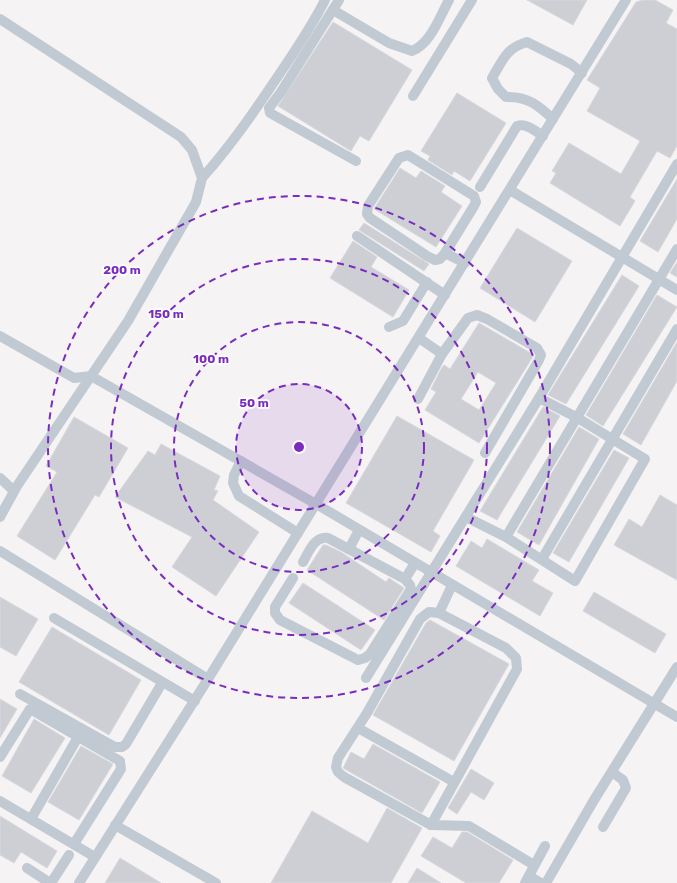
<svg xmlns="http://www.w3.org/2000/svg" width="677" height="883" viewBox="0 0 677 883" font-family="Rubik,sans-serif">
<rect width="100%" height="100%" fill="#f5f3f3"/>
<g fill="#cdcfd5" stroke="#d7d9de" fill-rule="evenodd">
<polygon points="527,0 587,0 573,25"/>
<polygon points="643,0 655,0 673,10 666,23 677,29 677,146 670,158 657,151 630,197 635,201 620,226 550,183 556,173 552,171 569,143 621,174 640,141 587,111 600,88 587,80 636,2"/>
<polygon points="333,22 412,70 369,141 360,136 351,151 278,106"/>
<polygon points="457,93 506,123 470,181 454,171 452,175 428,160 430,156 421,151"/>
<polygon points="400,168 416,178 421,171 445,186 441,192 462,206 436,247 374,209"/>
<polygon points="677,179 677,219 658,252 640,241"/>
<polygon points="364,223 429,264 424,271 359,230"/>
<polygon points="517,228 572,261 535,322 480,288"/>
<polygon points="353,241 377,257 371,267 409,290 393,317 330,278"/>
<polygon points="677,262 677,277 670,273"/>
<polygon points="622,275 639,286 566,404 548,395"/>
<polygon points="657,295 677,307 603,426 586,415"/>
<path d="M479 323 534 355 479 443 425 410 436 392 431 389 441 369 444 365 450 369ZM478 372 496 383 479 410 461 399Z"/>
<polygon points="677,342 677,381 641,445 623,434"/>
<polygon points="543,407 560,416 497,520 480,511"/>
<polygon points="397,416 474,460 433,531 440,536 431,552 346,503"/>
<polygon points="74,417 128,448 99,497 95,495 55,560 17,536 57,472 46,466"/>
<polygon points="579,427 599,439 539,545 517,532"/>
<polygon points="161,444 220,476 214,490 218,491 213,500 259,532 216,596 172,567 192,537 115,497 148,451 155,455"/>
<polygon points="614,450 629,458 569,562 553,553"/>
<polygon points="660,495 677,505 677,580 614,545 629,519 642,527"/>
<polygon points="487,539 539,570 532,581 553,593 540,616 456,566 471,541 482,548"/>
<polygon points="323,545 326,545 341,552 386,582 389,578 404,588 384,620 307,570"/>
<polygon points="303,583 375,630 361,650 289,603"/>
<polygon points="594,592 666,634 655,653 583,611"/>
<polygon points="0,597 38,619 16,656 0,647"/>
<polygon points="430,620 509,664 454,761 373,715 426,623"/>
<polygon points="52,627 141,680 109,735 19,682"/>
<polygon points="0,699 17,709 0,738"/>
<polygon points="34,719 65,738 31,793 2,776"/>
<polygon points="373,744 440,782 422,813 343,768 351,752 364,759"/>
<polygon points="81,746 113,764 79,820 48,802"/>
<polygon points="471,769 494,783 484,800 471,792 457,814 448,808"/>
<polygon points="387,808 422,828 391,883 271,883 312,811 368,843"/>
<polygon points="0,816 57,851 47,868 21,852 14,863 0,855"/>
<polygon points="462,832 467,832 513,860 499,883 466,883 421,856 433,837 452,848"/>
<polygon points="120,858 161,883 105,883"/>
<polygon points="417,868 441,883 408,883"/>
</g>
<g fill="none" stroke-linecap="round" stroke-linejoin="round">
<g stroke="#c1cad2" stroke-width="10">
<polyline points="339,0 281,92 269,108 270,113 356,161"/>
<path d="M333 10 389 43 412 51C431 43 439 18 449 0"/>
<polyline points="0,19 181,137 192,150 202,178 196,202 128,321 17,486 0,517"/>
<polyline points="413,96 472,0"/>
<path d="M553 119C538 105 527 96 506 97L498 89 492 78C503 60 506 48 527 42L571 64 582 73"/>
<path d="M202 178C228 149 250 118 272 85 291 57 310 30 325 0"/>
<path d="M480 187 517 126C527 123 535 131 543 136"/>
<polyline points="510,190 677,290"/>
<polyline points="357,236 445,295"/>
<polyline points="445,253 474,206 476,202 474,196 408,155 399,158 368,206 367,214 370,218 427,256 435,260 440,259 445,253 465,263"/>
<polyline points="389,327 403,321 427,282"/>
<polyline points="0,336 74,378 91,376 316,504 677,717"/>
<polyline points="419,338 442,354"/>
<polyline points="418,399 442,354 468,318 477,315 487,319 537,348 541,355 539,360 485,453"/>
<polyline points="241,461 234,475 233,483 239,496 298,533"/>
<polyline points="0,478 14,491"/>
<polyline points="466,517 506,537 575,581 645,459 576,417 539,398"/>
<polyline points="506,537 677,249"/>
<polyline points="349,549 359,530"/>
<polyline points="0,551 208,679"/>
<polyline points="542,559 677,329"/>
<path d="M293 578 275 607V613L280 620 358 660 365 658 370 654 411 589 410 585 405 579 328 538C314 536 309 552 303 562"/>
<polyline points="405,579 415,563"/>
<polyline points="452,585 439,613 429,612 420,619 367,713 338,758 336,767 338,772 344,777 431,825 469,826 534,865"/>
<polyline points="54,618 195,701"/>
<polyline points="366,678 539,398 677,164"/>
<polyline points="20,694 115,747 122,747 126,744 162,683"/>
<polyline points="358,728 454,782"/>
<polyline points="0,757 30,709 120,761 121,769 74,844"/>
<polyline points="0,801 95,857"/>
<polyline points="31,819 78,737"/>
<polyline points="115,825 216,883"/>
<polyline points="431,825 517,669 516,658 506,648 439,613"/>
<polyline points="603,827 626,788 623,780 612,772"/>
<polyline points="27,868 50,883"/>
<polyline points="529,876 541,883"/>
<polyline points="51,883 69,855"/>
<polyline points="79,883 208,679 626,0"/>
<polyline points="525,883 545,846"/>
<polyline points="546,883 594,800 677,667"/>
</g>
</g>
<circle cx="299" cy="447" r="63" fill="#7b2cbf" fill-opacity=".12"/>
<g fill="none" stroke="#7b2cbf" stroke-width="2" stroke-dasharray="7 5">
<circle cx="299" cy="447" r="63"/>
<circle cx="299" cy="447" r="125"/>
<circle cx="299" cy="447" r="188"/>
<circle cx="299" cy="447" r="251"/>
</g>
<circle cx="299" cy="447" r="6" fill="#7b2cbf" stroke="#fff" stroke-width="2"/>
<g font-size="12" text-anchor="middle" font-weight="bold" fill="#7b2cbf" stroke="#fff" stroke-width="3.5" stroke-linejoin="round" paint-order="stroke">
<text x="122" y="274">200 m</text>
<text x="166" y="318">150 m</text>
<text x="211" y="363">100 m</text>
<text x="254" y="407">50 m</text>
</g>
</svg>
